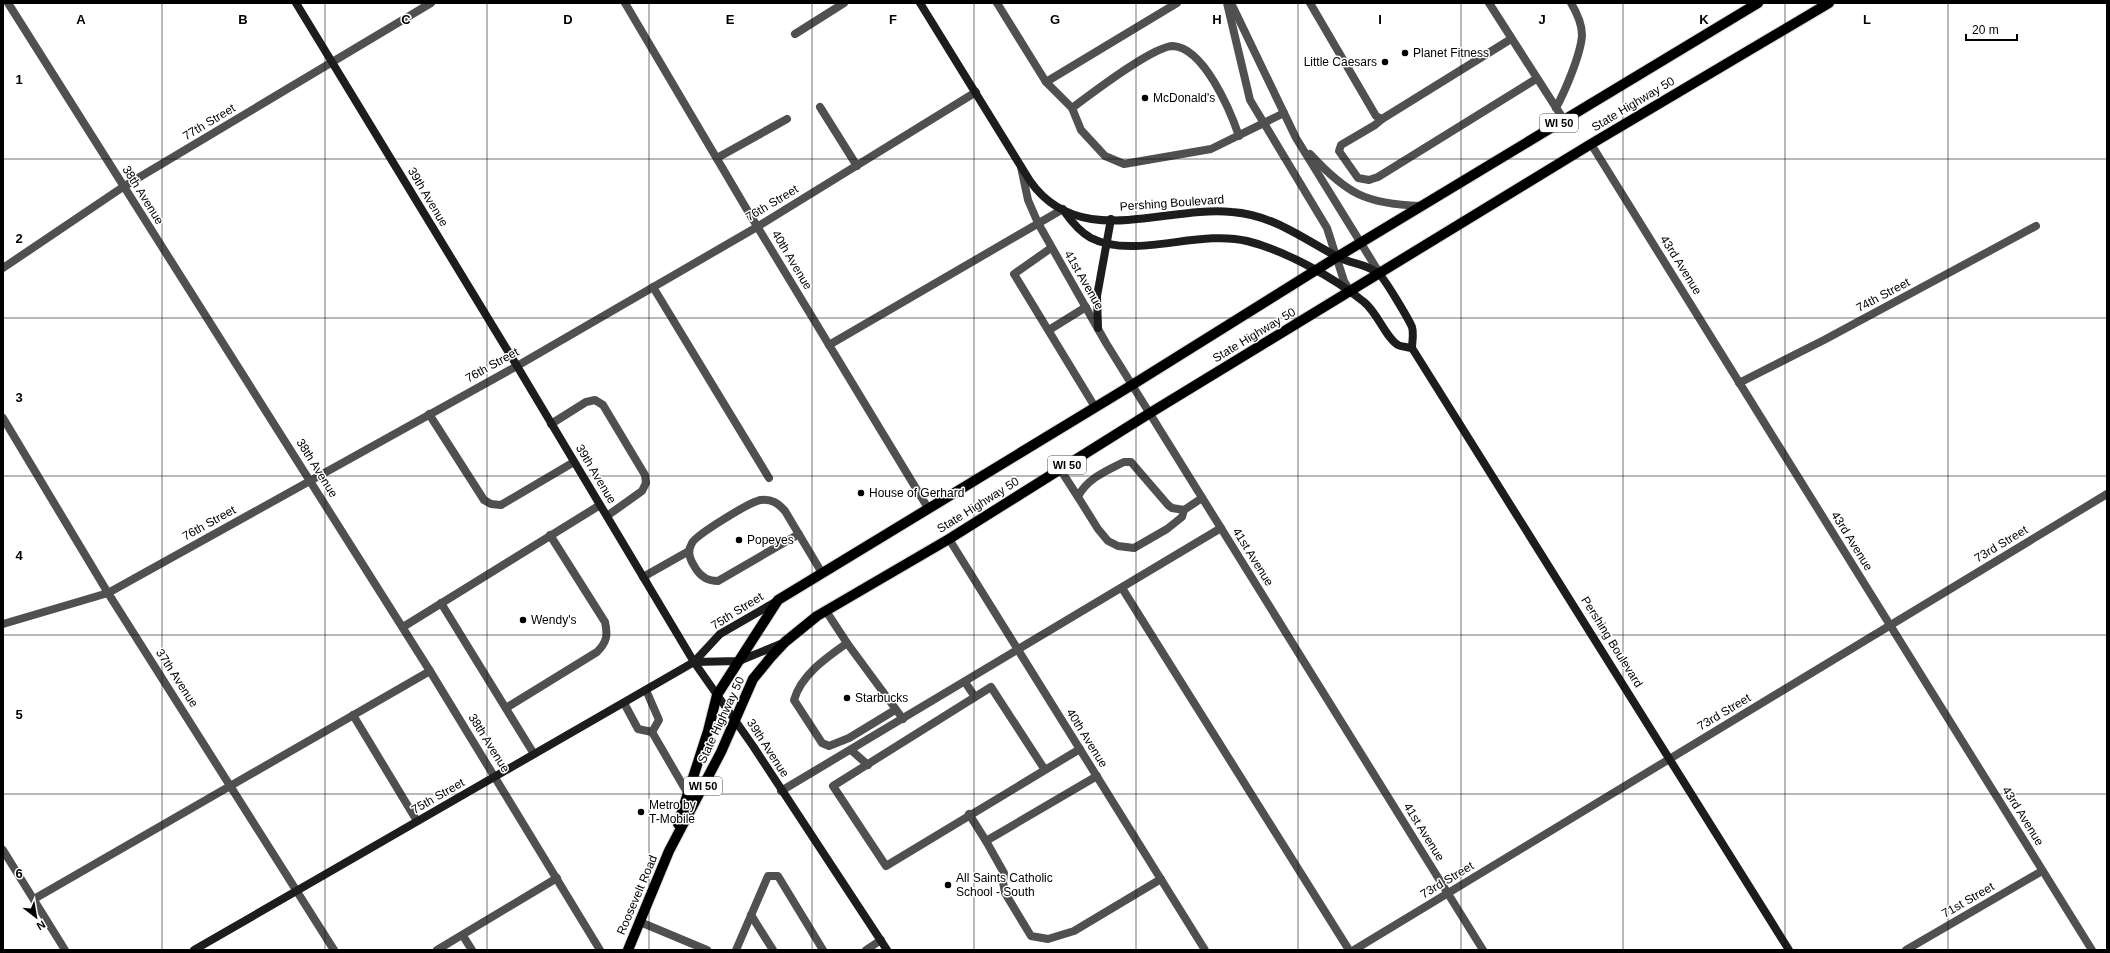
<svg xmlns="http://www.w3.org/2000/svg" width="2110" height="953" viewBox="0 0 2110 953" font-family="Arial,sans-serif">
<rect width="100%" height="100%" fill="#fff"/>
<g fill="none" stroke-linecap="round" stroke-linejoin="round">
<g stroke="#dbdbdb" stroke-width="12">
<g id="primary">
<polyline points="678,824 708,731 717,695 778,600 1132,385 1337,257 1758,3"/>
<polyline points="628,950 669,851 721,752 753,679 771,657 785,642 817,616 949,539 1150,413 1591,144 1829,3"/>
</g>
</g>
<g stroke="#505050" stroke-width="8">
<polyline points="997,3 1046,82 1072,108 1081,130 1105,156 1124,164 1211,149 1284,113"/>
<polyline points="1227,3 1250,100 1327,228 1344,281 1350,291"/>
<polyline points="1231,3 1296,138 1380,274"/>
<polyline points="1310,3 1376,116 1382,119 1511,39"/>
<polyline points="1489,3 1564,120"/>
<polyline points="795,34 844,3"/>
<polyline points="1046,82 1177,3"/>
<polyline points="820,107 857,166"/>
<path d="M1072 108C1091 94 1153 46 1173 46 1204 48 1230 110 1239 136"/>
<polyline points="1382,119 1375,125 1341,145 1339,151 1358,178 1369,180 1378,177 1536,79"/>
<path d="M1310 154C1347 194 1366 204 1420 206"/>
<polyline points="717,158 787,119"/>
<polyline points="1051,248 1014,274 1095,407"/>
<polyline points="653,287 769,478"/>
<polyline points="1049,330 1086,307"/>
<polyline points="829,345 1063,209"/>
<polyline points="429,414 484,500 491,504 501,505 574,462"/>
<polyline points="551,424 586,402 595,400 603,405 645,475 646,483 642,491 607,516"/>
<polyline points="1060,469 1078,497"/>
<path d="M1184 510 1172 508 1168 505 1131 462H1124C1108 470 1086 479 1078 497L1098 529 1108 541 1118 546 1134 548 1167 529 1182 517 1184 510 1202 498"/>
<path d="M799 534 718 581C709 581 701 577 696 569 691 561 686 553 692 543 696 535 751 501 761 500 772 499 778 503 785 511L822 573"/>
<polyline points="643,577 689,551"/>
<polyline points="1122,588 1349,950"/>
<polyline points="441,603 534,754"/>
<polyline points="826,611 847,643 903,719"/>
<polyline points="403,627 600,505"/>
<path d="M847 643C827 657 801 675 794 700L822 743 829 746 849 738 895 710"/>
<polyline points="965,682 975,697"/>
<polyline points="624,703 638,729 652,732 659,720 646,690"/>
<path d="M506 708 597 652C607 642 608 635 605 622L550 535"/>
<polyline points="353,715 417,821"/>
<polyline points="652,732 688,794"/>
<polyline points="851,750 868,765"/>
<polyline points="1045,770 886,866 833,786 991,687 1045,770 1080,749"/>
<polyline points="1097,776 986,841 1004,873 1003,882 1005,893 1031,936 1048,939 1074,931 1161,879"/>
<polyline points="781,791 1221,528"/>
<polyline points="969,814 986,841"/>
<polyline points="34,899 430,671"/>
<polyline points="751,915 773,950"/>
<polyline points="640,922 707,950"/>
<polyline points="463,936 472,950"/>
<polyline points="437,950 557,878"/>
<polyline points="736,950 768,876 778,876 823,950"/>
<polyline points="866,950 881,940"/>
</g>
<g stroke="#505050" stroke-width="8">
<polyline points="8,3 430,671 600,950"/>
<polyline points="625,3 746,208 928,508"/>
<path d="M1556 108C1565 91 1581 54 1582 35 1582 23 1577 13 1571 3"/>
<polyline points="1591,144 2092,950"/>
<polyline points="1021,167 1028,200 1038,223 1106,343 1483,950"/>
<polyline points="3,268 123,187 431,3"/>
<polyline points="1739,383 1824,340 2036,226"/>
<polyline points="3,418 108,593 334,950"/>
<polyline points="949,539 1205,950"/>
<polyline points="3,624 108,593 517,366 757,227 976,92"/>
<polyline points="3,850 65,950"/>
<polyline points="1354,950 2107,494"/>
<polyline points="1906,950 2042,871"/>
</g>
<g stroke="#1d1d1d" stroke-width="8">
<polyline points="296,3 517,366 694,662 753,746 887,950"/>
<path d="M920 3 1030 181C1079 251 1165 205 1232 212 1273 215 1302 238 1336 256 1350 264 1365 263 1378 273 1384 277 1409 320 1412 327 1414 334 1412 342 1412 348L1789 950"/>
<path d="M1064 211C1071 221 1080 232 1091 238 1134 260 1199 229 1247 241 1284 250 1335 278 1364 302 1377 312 1386 338 1398 345 1402 347 1408 347 1412 348"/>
<polyline points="1098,328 1097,296 1111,219"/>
<polyline points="694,662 739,661 783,643"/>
<polyline points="194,950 694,662 720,634 777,601"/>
</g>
<use href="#primary" stroke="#000" stroke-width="10"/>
</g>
<path fill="none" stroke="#000" stroke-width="1" stroke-opacity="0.55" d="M162 3V950M325 3V950M487 3V950M649 3V950M812 3V950M974 3V950M1136 3V950M1298 3V950M1461 3V950M1623 3V950M1785 3V950M1948 3V950M3 159H2107M3 318H2107M3 476H2107M3 635H2107M3 794H2107"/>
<g fill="#000" stroke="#fff" stroke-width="1.5">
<circle cx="1405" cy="53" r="4"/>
<circle cx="1385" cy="62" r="4"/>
<circle cx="1145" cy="98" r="4"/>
<circle cx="861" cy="493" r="4"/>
<circle cx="739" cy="540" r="4"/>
<circle cx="523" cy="620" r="4"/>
<circle cx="847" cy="698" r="4"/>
<circle cx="641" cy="812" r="4"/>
<circle cx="948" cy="885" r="4"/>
</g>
<g text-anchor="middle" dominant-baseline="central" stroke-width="3" stroke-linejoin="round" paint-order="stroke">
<g fill="#fff" stroke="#4c4c4c" stroke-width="1">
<rect x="1540" y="114" width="38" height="18" rx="3"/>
<rect x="1048" y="456" width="38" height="18" rx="3"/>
<rect x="684" y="777" width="38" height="18" rx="3"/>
</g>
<g font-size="11" font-weight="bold" fill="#000">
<text x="1559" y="123">WI 50</text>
<text x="1067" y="465">WI 50</text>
<text x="703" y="786">WI 50</text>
</g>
<g font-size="12" fill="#000" stroke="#fff" text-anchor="start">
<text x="1413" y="53">Planet Fitness</text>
<text x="1377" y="62" text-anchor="end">Little Caesars</text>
<text x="1153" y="98">McDonald's</text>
<text x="869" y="493">House of Gerhard</text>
<text x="747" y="540">Popeyes</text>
<text x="531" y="620">Wendy's</text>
<text x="855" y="698">Starbucks</text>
<text x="649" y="805">Metro by<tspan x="649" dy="14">T-Mobile</tspan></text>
<text x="956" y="878">All Saints Catholic<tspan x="956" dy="14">School - South</tspan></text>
</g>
<g font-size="12" fill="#000" stroke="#fff">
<text transform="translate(1633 104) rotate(-31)">State Highway 50</text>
<text transform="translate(209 122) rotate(-31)">77th Street</text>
<text transform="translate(143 195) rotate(58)">38th Avenue</text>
<text transform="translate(428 197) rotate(59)">39th Avenue</text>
<text transform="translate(772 203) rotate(-31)">76th Street</text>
<text transform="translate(1172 203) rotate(-4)">Pershing Boulevard</text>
<text transform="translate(792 260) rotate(59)">40th Avenue</text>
<text transform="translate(1681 265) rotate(58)">43rd Avenue</text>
<text transform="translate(1084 280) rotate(60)">41st Avenue</text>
<text transform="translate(1883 295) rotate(-28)">74th Street</text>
<text transform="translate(1254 335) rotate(-31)">State Highway 50</text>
<text transform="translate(492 365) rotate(-29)">76th Street</text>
<text transform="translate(317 468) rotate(58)">38th Avenue</text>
<text transform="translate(596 474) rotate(59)">39th Avenue</text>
<text transform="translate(978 505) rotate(-32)">State Highway 50</text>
<text transform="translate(209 523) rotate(-29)">76th Street</text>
<text transform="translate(1852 541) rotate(58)">43rd Avenue</text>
<text transform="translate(2001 544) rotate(-31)">73rd Street</text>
<text transform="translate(1253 557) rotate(58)">41st Avenue</text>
<text transform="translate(737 611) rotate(-32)">75th Street</text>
<text transform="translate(1612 642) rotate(58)">Pershing Boulevard</text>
<text transform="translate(177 678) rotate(57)">37th Avenue</text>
<text transform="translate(1724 712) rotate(-31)">73rd Street</text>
<text transform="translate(721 720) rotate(-65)">State Highway 50</text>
<text transform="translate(1087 738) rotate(58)">40th Avenue</text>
<text transform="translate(489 743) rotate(58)">38th Avenue</text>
<text transform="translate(768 748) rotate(57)">39th Avenue</text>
<text transform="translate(438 796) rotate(-30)">75th Street</text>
<text transform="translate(2023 816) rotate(58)">43rd Avenue</text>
<text transform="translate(1424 832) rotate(58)">41st Avenue</text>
<text transform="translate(1447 880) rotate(-31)">73rd Street</text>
<text transform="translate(637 895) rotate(-67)">Roosevelt Road</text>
<text transform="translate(1968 900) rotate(-30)">71st Street</text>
</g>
</g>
<g font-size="13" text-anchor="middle" font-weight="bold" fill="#000" stroke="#fff" stroke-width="3" stroke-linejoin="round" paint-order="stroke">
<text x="81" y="24">A</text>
<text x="243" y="24">B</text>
<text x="406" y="24">C</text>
<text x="568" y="24">D</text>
<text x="730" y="24">E</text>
<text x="893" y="24">F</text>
<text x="1055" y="24">G</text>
<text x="1217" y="24">H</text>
<text x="1380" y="24">I</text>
<text x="1542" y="24">J</text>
<text x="1704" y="24">K</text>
<text x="1867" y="24">L</text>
<text x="19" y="84">1</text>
<text x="19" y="243">2</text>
<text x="19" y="402">3</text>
<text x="19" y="560">4</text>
<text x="19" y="719">5</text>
<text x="19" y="878">6</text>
</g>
<rect width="2110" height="953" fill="none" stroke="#000000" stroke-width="8"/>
<g transform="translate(36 917) rotate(149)" stroke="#ffffff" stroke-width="3" paint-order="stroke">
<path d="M0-3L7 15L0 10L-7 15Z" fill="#000000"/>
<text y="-6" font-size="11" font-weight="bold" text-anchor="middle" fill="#000000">N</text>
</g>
<path d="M1966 34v6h51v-6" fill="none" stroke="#000000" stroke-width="2"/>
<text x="1972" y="34" font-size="12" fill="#000000" stroke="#ffffff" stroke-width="3" paint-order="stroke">20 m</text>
</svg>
